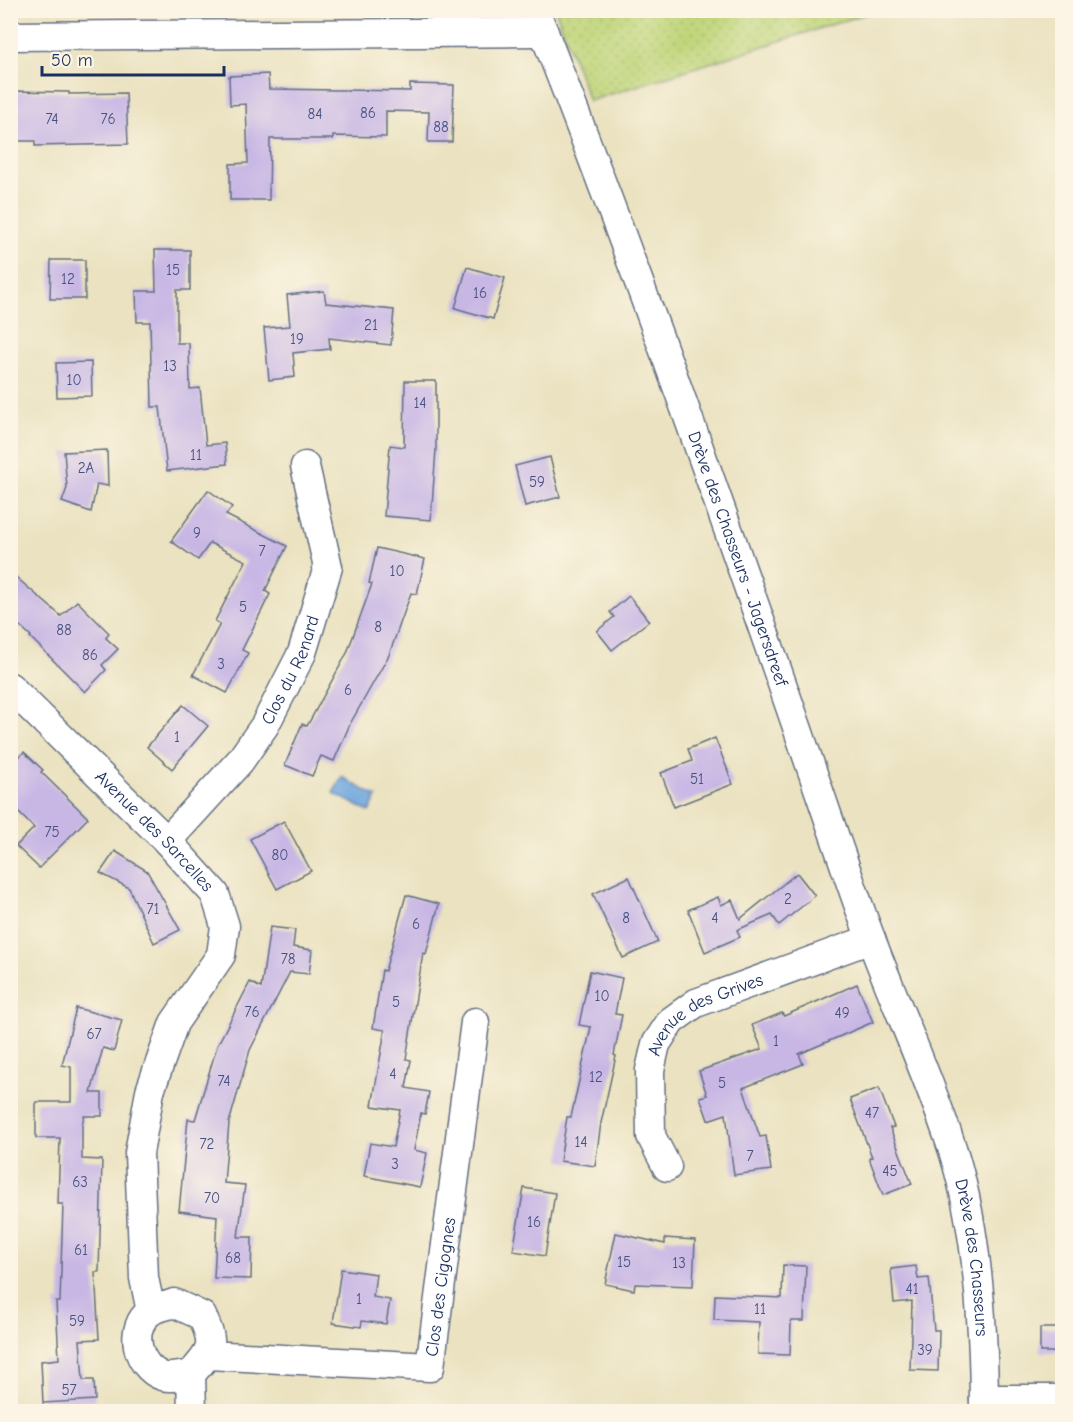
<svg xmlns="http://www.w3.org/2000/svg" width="1073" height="1422" viewBox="0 0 1073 1422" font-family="'Comic Neue',sans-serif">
<defs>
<pattern id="grass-dots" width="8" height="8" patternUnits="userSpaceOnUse" patternTransform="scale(1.5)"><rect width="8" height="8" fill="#bfd579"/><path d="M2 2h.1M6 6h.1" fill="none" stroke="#a4b76b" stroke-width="1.8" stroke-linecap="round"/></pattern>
</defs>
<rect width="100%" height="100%" fill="#fcf5e5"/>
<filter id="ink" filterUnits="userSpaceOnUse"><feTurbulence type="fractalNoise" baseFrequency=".0167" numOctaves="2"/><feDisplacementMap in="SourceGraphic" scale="12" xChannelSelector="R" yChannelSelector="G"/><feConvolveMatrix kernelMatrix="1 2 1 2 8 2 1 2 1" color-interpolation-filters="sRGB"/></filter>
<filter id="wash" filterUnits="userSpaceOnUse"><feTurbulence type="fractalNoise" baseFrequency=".008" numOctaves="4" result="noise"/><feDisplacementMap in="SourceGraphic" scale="24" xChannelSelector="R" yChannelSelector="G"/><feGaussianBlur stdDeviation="1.35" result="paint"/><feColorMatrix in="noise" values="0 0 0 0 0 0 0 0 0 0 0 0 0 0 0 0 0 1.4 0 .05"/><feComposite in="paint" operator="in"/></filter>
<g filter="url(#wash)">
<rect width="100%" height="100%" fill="#eae2c0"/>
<polygon fill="url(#grass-dots)" stroke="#6d826c" stroke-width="1.5" points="556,11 556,10 875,11 589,101"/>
<polygon fill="#6fa7de" stroke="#456b9e" stroke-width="1.5" points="342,777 377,797 369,812 333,793"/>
<g id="blocks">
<g fill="#c8b7e5">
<polygon points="268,74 269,89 410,91 410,84 454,85 452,142 428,142 429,112 386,111 386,137 333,136 333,139 270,139 269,200 230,200 230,164 248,163 246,104 230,105 229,76"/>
<polygon points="10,91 69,92 69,94 126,93 128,144 35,146 35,141 10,141"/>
<polygon points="155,250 190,250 190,290 177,290 177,343 189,343 190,389 200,388 206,445 225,443 227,464 167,471 160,407 152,407 150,322 137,322 136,291 156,291"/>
<polygon points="51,260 85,260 85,299 50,299"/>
<polygon points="467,267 505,278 493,319 455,308"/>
<polygon points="324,291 326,303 394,310 391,345 329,338 330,349 293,353 295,377 269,380 264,328 290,326 287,295"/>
<polygon points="91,362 92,396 57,397 56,363"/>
<polygon points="405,381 436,381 436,449 431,520 384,516 390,445 404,447"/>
<polygon points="107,450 108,486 97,484 91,512 62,502 67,488 64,452"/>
<polygon points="550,457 560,497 525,506 515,466"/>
<polygon points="208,490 232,507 226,515 287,546 265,591 270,594 242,650 248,653 227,693 193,675 220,624 215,621 246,561 210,543 198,560 171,541"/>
<polygon points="377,548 425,559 417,594 411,593 389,655 350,724 334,761 321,756 312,776 285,765 302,724 307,726 347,653 372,584 369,583"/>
<polygon points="10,572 61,616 77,601 109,633 106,638 118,649 102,665 106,670 85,692 30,637 31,636 10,617"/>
<polygon points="629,596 649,621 612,650 597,631 614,617 610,612"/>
<polygon points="183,705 208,726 172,769 147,747"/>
<polygon points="715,738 733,784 674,807 661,773 692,761 688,749"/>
<polygon points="24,752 43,770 41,772 88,818 39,868 16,846 34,828 10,804 10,766"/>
<polygon points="284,821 311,871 277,889 250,839"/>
<polygon points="115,851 147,871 180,930 154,943 129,888 100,873"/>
<polygon points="797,873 815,896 779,925 772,915 737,930 740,937 705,952 688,910 718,897 721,905 732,900 740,919"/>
<polygon points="629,877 658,942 623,958 593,894"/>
<polygon points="406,895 439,904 426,954 423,953 406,1059 411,1060 406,1088 429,1092 425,1114 421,1113 414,1150 427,1153 420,1187 364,1176 370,1143 393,1147 400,1110 372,1106 385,1030 373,1028 382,970 385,971"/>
<polygon points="270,927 295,930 293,947 312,950 309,974 290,972 250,1050 229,1123 224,1183 245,1185 238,1237 252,1237 251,1279 214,1278 217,1216 179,1211 188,1119 195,1120 217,1046 250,982 261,988"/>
<polygon points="590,971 622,978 615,1014 622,1015 614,1055 616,1056 601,1123 595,1166 560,1161 567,1117 571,1117 591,1027 579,1025"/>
<polygon points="857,984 873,1022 799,1054 803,1064 743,1088 760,1137 766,1136 771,1170 734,1175 726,1114 708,1120 700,1097 707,1095 699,1071 762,1049 752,1025 782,1013 784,1016"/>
<polygon points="76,1008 122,1020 114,1051 103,1048 91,1093 102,1093 102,1116 84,1116 82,1126 82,1159 102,1160 99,1272 95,1272 99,1339 80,1340 83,1380 94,1380 95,1400 43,1403 41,1361 59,1359 56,1302 60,1302 63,1204 58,1204 60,1138 36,1138 36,1102 71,1102 71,1067 62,1065"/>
<polygon points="879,1088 894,1127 890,1128 912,1184 883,1195 869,1158 872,1157 850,1099"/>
<polygon points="524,1188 555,1193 545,1256 513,1251"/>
<polygon points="616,1233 665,1244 665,1238 695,1240 693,1286 635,1284 634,1290 605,1284"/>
<polygon points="783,1265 806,1266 804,1321 791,1321 790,1355 758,1354 759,1322 714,1320 715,1295 782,1298"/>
<polygon points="916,1266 918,1279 929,1278 934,1330 939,1330 938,1371 910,1370 912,1301 894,1303 891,1269"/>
<polygon points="341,1269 376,1274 373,1297 390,1300 386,1324 362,1321 361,1327 333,1323"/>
<rect x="1040" y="1328" width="22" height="24"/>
</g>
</g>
</g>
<g filter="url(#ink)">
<use href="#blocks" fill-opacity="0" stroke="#636e80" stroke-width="1.5"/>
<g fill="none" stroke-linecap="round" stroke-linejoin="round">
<g stroke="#636e80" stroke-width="31">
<g id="minor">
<path id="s1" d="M535 10C641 278 736 549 829 820 843 860 856 900 871 939 898 1011 931 1081 954 1154 978 1233 984 1329 984 1412"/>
<polyline points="10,36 544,32"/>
<path id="s2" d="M10 687 167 841 215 894 225 926 221 955 174 1023 150 1091 139 1153 144 1278 151 1311"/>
<path id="s3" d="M167 841 240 761 265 725 302 653 328 567 305 466"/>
<path id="s4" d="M667 1167 651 1136 650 1070 656 1044 671 1021 696 1003 871 939"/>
<path d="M174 1303 202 1316C216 1346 212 1351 191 1374 183 1375 170 1379 162 1376 137 1367 127 1328 151 1311 157 1307 167 1306 174 1303Z"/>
<path id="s5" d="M208 1355 430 1367 475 1022"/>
<polyline points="191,1374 192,1412"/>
<polyline points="984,1399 1062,1399"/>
</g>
</g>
<use href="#minor" stroke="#fff" stroke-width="28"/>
</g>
</g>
<g text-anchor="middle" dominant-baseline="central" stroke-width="4.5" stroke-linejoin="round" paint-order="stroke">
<g font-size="15" fill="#465180">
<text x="368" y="113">86</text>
<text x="315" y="114">84</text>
<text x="52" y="119">74</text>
<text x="108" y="119">76</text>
<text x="441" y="127">88</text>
<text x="173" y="270">15</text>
<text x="68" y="279">12</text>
<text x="480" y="293">16</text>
<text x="371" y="325">21</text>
<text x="297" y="339">19</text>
<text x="170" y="366">13</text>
<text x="74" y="380">10</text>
<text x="420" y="403">14</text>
<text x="196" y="455">11</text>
<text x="86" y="468">2A</text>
<text x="537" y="482">59</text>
<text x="197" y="533">9</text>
<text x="262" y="551">7</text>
<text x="397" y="571">10</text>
<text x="243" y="607">5</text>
<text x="378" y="627">8</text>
<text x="64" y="630">88</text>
<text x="90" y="655">86</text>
<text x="221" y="664">3</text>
<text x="348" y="690">6</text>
<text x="177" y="737">1</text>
<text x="697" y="779">51</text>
<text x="52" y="832">75</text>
<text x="280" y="855">80</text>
<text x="788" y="899">2</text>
<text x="153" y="909">71</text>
<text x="626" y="918">8</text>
<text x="715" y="918">4</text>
<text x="416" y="924">6</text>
<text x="288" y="959">78</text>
<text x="602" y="996">10</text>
<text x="396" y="1002">5</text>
<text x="252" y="1012">76</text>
<text x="842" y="1013">49</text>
<text x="94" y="1034">67</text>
<text x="776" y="1041">1</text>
<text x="393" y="1074">4</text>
<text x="596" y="1077">12</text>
<text x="224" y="1081">74</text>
<text x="722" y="1083">5</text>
<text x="872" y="1113">47</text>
<text x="581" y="1142">14</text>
<text x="207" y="1144">72</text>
<text x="750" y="1156">7</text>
<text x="395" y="1164">3</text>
<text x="890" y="1171">45</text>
<text x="80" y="1182">63</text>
<text x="212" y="1198">70</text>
<text x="534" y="1222">16</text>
<text x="81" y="1250">61</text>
<text x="233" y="1258">68</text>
<text x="624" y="1262">15</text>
<text x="679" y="1263">13</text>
<text x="912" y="1289">41</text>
<text x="359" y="1299">1</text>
<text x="760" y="1309">11</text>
<text x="77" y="1321">59</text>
<text x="925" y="1350">39</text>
<text x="69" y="1390">57</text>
</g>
<g font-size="18" fill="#1b2f5e" stroke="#fcf5e5">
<text stroke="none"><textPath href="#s1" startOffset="585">Drève des Chasseurs - Jagersdreef</textPath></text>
<text stroke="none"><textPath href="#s3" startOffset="213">Clos du Renard</textPath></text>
<text stroke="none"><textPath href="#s2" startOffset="204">Avenue des Sarcelles</textPath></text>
<text stroke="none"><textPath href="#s4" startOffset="186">Avenue des Grives</textPath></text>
<text stroke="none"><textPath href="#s1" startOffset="1324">Drève des Chasseurs</textPath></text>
<text stroke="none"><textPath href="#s5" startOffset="303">Clos des Cigognes</textPath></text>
</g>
</g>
<rect width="1073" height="1422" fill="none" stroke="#fcf5e5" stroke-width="36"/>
<path d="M42 66v9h182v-9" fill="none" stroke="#1b2f5e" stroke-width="3"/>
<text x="51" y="66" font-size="18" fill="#1b2f5e" stroke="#fcf5e5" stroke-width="4.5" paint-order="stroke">50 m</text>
</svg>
